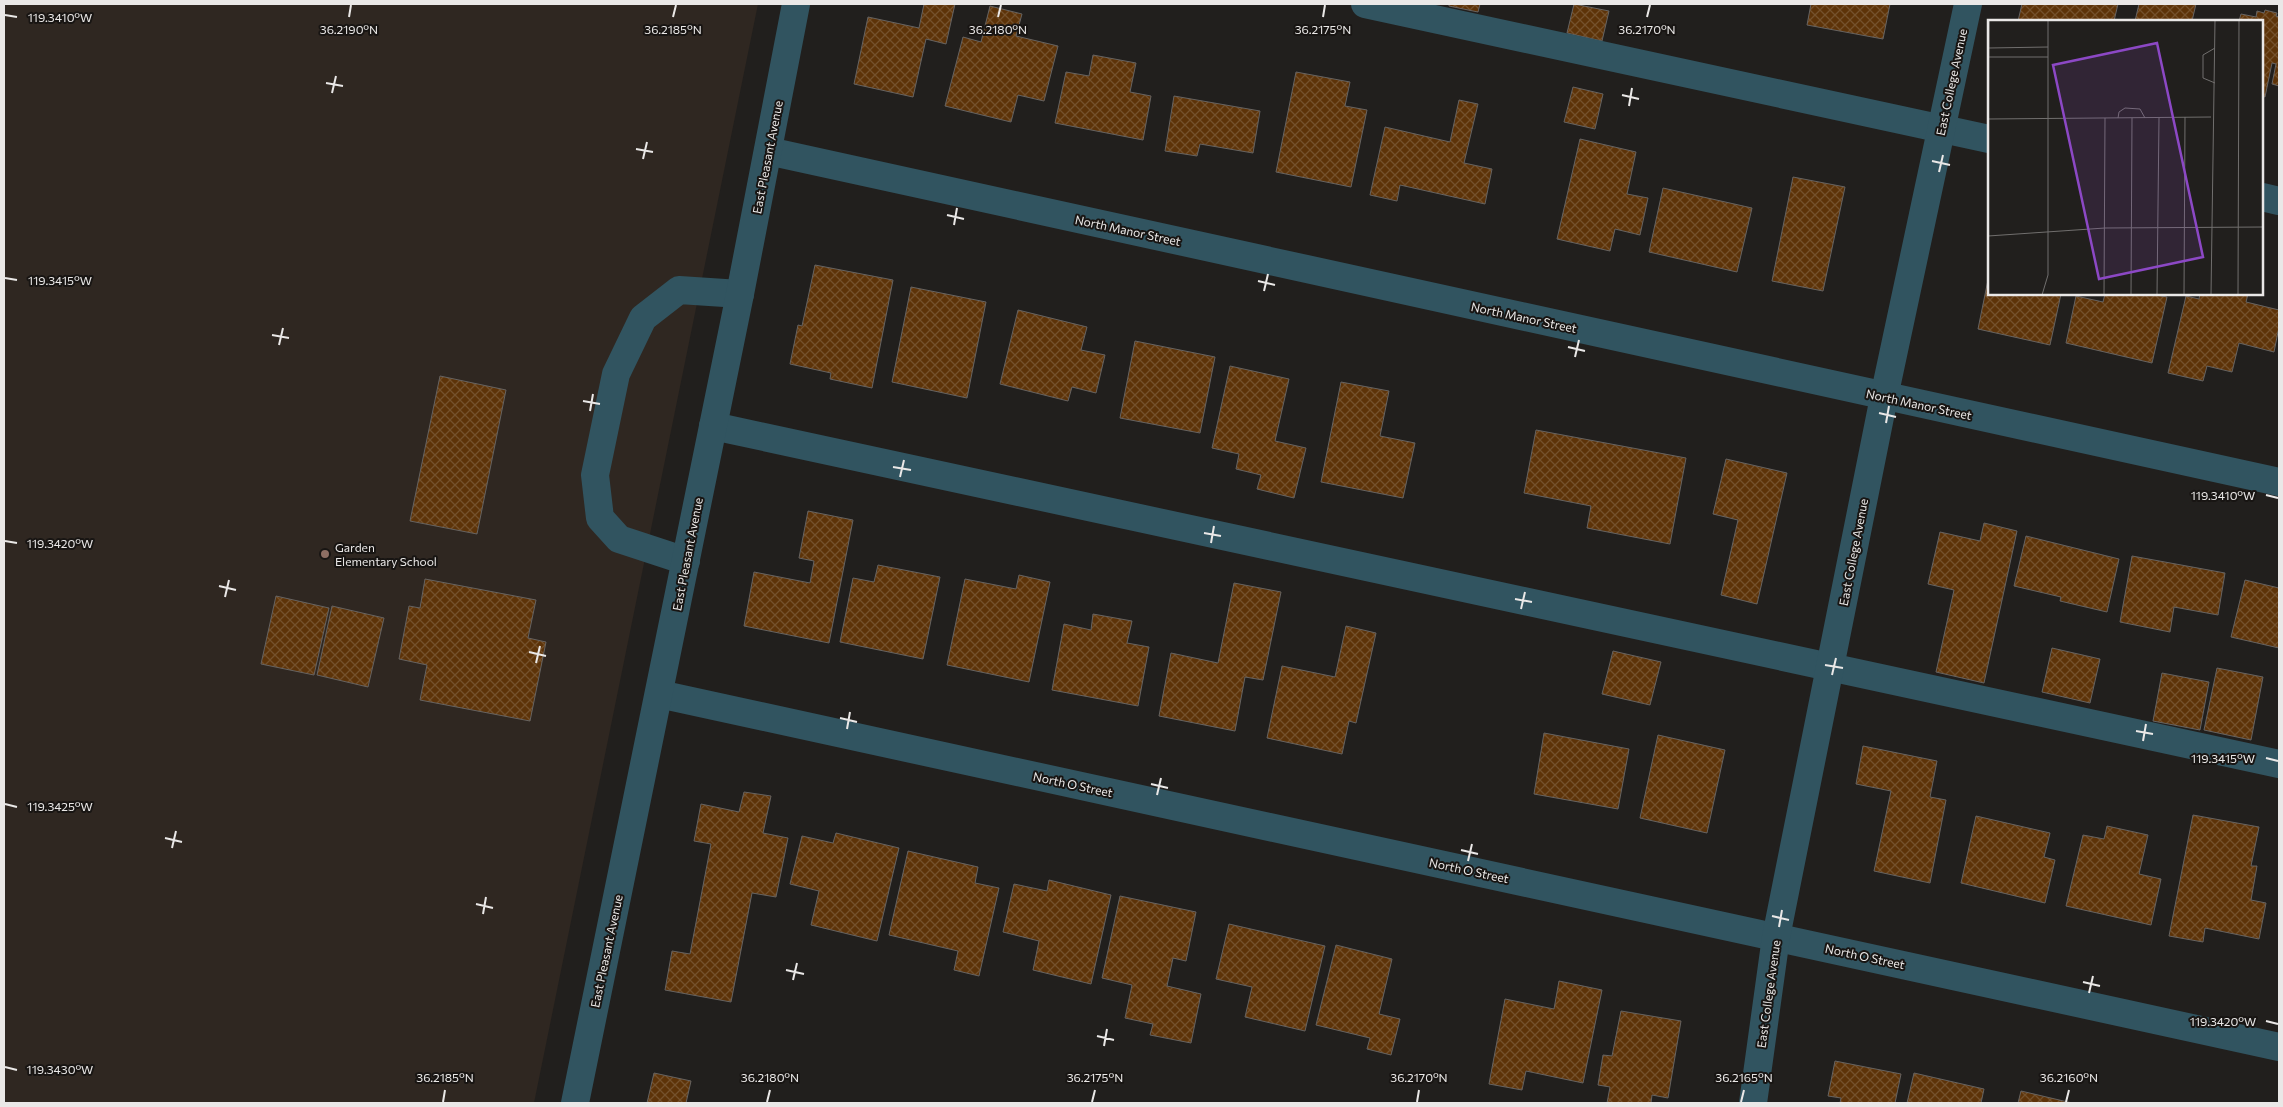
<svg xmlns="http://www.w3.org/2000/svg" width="2283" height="1107" viewBox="0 0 2283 1107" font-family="Commissioner,sans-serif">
<defs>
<pattern id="building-cross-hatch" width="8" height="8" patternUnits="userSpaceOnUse" patternTransform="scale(1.25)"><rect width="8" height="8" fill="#5d3308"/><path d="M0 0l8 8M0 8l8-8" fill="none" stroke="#74512c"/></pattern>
</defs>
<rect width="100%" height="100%" fill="#211f1d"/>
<polygon fill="#2f2721" points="4,4 758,4 534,1103 4,1103"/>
<g fill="url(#building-cross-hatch)" stroke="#666361">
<polygon points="924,4 955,4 946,44 926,39 913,97 854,84 868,17 919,28"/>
<polygon points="1449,4 1480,4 1478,12 1449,6"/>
<polygon points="1574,4 1609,11 1602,41 1567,33"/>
<polygon points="1811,4 1890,4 1883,39 1807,25"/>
<polygon points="2022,4 2118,4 2114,21 2018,21"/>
<polygon points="2139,4 2196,4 2192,21 2135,21"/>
<polygon points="990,6 1022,14 1016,36 1058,46 1044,101 1018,95 1011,122 945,106 963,37 981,42"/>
<polygon points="2265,10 2277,13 2276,16 2279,17 2279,86 2272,84 2276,64 2272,63 2265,97 2262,96 2262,21 2239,21 2241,14 2256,17 2257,11 2264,13"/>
<polygon points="1093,55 1136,63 1130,92 1151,96 1143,140 1055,123 1066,72 1089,76"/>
<polygon points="1296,72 1350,82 1345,106 1367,110 1351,187 1276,172"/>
<polygon points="1573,87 1603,94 1595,129 1564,122"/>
<polygon points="1174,96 1260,111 1253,153 1200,144 1197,156 1165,151"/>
<polygon points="1459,100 1478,104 1464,163 1492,169 1485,204 1400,185 1397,201 1370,195 1385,127 1450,142"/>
<polygon points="1580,139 1636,152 1627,194 1648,198 1640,235 1615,229 1610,251 1557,239"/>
<polygon points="1793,177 1845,187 1823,291 1772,281"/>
<polygon points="1663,188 1752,208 1737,272 1649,252"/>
<polygon points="815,265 893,280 872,388 830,379 831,373 790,364 798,325 802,326"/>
<polygon points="1989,275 1989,294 2061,294 2050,345 1978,329"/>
<polygon points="911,287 986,302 967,398 892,382"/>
<polygon points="2105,294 2150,294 2167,297 2152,363 2066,343 2076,296 2103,302"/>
<polygon points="2200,294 2248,294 2246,302 2279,310 2279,327 2274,352 2239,343 2232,372 2207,366 2203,381 2168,373 2186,296 2199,299"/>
<polygon points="1018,310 1087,327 1081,350 1105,355 1096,393 1072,387 1068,401 1000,384"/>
<polygon points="1135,341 1215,357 1200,433 1120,418"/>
<polygon points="1230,366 1289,379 1275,441 1306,448 1294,498 1257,489 1261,475 1236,469 1239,454 1212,448"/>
<polygon points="440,376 506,390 477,534 410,521"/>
<polygon points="1341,382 1389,391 1380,436 1415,443 1403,498 1321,482"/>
<polygon points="1536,430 1686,458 1670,544 1587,528 1591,506 1524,493"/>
<polygon points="1726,459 1787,473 1757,604 1721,595 1738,520 1713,514"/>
<polygon points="808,511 853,520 829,643 744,626 754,572 810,583 814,561 799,558"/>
<polygon points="1984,523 2017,531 1984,683 1936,672 1954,590 1928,584 1940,532 1980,541"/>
<polygon points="2026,536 2119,559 2107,612 2060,601 2061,597 2014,586"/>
<polygon points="2132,556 2225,573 2218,615 2174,607 2170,632 2120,622"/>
<polygon points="878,565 940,577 923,659 840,642 853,578 874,582"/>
<polygon points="1019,575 1050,582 1029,682 947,665 965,579 1016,589"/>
<polygon points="425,579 536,600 528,638 546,642 530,721 420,700 427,665 399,659 409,606 420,608"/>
<polygon points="2245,580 2279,588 2279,648 2231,637"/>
<polygon points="1234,583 1281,592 1263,680 1245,677 1235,731 1159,716 1171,653 1218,663"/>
<polygon points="276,596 329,608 314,675 261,664"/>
<polygon points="332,606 384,618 368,687 317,675"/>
<polygon points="1093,614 1132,621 1127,643 1149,647 1138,706 1052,690 1064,624 1091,630"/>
<polygon points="1346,626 1376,633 1356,723 1349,721 1342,754 1267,738 1282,666 1335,677"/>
<polygon points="2052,648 2100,659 2090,703 2042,692"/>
<polygon points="1613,651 1661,662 1650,705 1602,694"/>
<polygon points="2217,668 2263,677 2251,740 2204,730"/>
<polygon points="2162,673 2209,682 2200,730 2153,721"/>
<polygon points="1544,733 1629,749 1618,809 1534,794"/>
<polygon points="1658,735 1725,750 1707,833 1640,818"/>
<polygon points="1863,746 1937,761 1930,797 1946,800 1930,883 1874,871 1891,791 1856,784"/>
<polygon points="744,792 771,796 763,833 788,838 776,897 752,893 731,1002 665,990 672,951 690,954 711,844 694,841 701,804 739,812"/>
<polygon points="2193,815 2259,827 2251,866 2257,866 2251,900 2266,903 2259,939 2205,928 2203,942 2169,936"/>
<polygon points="1976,816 2050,833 2044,857 2055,860 2045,903 1961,883"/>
<polygon points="2107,826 2148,835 2139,874 2161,879 2151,925 2066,906 2083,835 2104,839"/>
<polygon points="836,833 899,848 877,941 811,925 819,891 790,884 802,836 833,843"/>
<polygon points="908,851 978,867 975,883 999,888 979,976 954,970 958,951 889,935"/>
<polygon points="1049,880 1111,895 1091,984 1033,970 1039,941 1003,932 1014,884 1047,891"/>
<polygon points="1120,896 1196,912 1186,961 1173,958 1167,986 1201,994 1191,1043 1150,1035 1153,1024 1125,1018 1132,985 1102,978"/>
<polygon points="1229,924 1325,946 1305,1031 1245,1017 1252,987 1216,979"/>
<polygon points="1336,945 1392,959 1379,1014 1400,1019 1391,1055 1367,1049 1370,1038 1316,1025"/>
<polygon points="1559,981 1602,990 1583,1083 1526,1071 1522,1090 1489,1084 1505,999 1554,1009"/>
<polygon points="1621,1011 1681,1021 1668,1098 1652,1095 1651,1103 1607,1103 1610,1087 1598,1085 1603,1055 1612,1056"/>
<polygon points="1835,1061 1901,1074 1895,1103 1840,1103 1841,1098 1828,1096"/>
<polygon points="654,1073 691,1081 686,1103 647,1103"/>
<polygon points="1914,1073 1984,1089 1981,1103 1907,1103"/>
<polygon points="2021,1091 2072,1103 2018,1103"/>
</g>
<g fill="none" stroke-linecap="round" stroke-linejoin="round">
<g stroke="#315460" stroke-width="28">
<polyline points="1365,4 1989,139"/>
<polyline points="768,151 2279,482"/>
<polyline points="2262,197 2279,201"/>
<polyline points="713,426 2279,764"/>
<polyline points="686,561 619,539 600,518 595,475 616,374 643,318 679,290 740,294"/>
<polyline points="659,694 2279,1047"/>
<polyline points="575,1103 740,294 796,4"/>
<polyline points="1753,1103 1776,937 1884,397 1968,4"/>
</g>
</g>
<path fill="none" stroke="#eae8e7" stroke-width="2" d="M5 15 17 17M349 17 351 5M673 17 676 5M998 17 1001 5M1323 17 1325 5M1647 17 1650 5M326 83 343 86M332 93 336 76M1622 95 1639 99M1629 106 1632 88M636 149 653 152M643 159 647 142M1932 161 1950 165M1939 172 1943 155M947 215 964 219M954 225 957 208M5 278 17 280M1258 281 1275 285M1264 291 1268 274M272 335 289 338M279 345 283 328M1568 347 1585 351M1575 357 1579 340M583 401 600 404M590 411 593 394M1879 413 1896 417M1886 423 1889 406M893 467 911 470M900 477 904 460M2266 495 2278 498M1204 533 1221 536M5 541 17 543M1211 543 1214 526M219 586 236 590M225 597 229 580M1515 599 1532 602M1521 609 1525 592M529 652 546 656M536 663 540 646M1825 665 1843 668M1832 675 1836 658M840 718 857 722M847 729 850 712M2136 731 2153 734M2143 741 2146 724M2266 758 2278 761M1151 784 1168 788M1157 795 1161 778M5 804 17 807M165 838 182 842M172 848 176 831M1461 850 1478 854M1468 861 1472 844M476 904 493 908M483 914 486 897M1772 916 1789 920M1779 927 1782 910M786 970 804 974M793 980 797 963M2083 982 2100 986M2089 993 2093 976M2266 1021 2278 1024M1097 1036 1114 1040M1104 1046 1107 1029M5 1067 17 1070M443 1102 445 1090M767 1102 770 1090M1092 1102 1095 1090M1417 1102 1419 1090M1741 1102 1744 1090M2066 1102 2069 1090"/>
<circle fill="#8d6e63" stroke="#181513" stroke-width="2" cx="325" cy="554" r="5"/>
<g text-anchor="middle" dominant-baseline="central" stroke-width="4" stroke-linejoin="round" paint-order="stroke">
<g font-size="12" fill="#eae8e7" stroke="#181513">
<text transform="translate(1951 82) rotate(-78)">East College Avenue</text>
<text transform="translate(767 157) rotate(-79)">East Pleasant Avenue</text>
<text transform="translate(1128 230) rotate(12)">North Manor Street</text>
<text transform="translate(1524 317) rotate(12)">North Manor Street</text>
<text transform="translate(1919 404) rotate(12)">North Manor Street</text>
<text transform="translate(1853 552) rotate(-79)">East College Avenue</text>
<text transform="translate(687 554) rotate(-79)">East Pleasant Avenue</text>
<text transform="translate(1073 784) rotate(12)">North O Street</text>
<text transform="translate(1469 870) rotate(12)">North O Street</text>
<text transform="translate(606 951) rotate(-78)">East Pleasant Avenue</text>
<text transform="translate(1865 956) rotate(12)">North O Street</text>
<text transform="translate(1768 994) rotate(-82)">East College Avenue</text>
</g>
<g font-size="12" fill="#eae8e7" stroke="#181513" text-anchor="start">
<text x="335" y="547">Garden<tspan x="335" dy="14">Elementary School</tspan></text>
</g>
</g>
<g transform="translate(1988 20)">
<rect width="275" height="275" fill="#211f1d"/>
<path fill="none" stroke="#716f6e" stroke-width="1" d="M1 28 60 27M1 37H60M227 63 215 58V35L227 28M130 98 131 92 137 88 152 89 157 98M0 99 223 97M0 174 1 0M0 216 117 208 275 207M54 275 60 255V0M116 275 117 98M143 275 144 98M169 275 171 98M196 275 197 97M223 275 227 0M250 275 251 0"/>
<path fill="#8c48c5" fill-opacity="0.15" stroke="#8c48c5" stroke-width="2.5" d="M169 23 215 237 111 259 65 45Z"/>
<rect width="275" height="275" fill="none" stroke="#eae8e7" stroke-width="2.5"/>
</g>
<g font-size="12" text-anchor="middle" fill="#eae8e7" stroke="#181513" stroke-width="4" stroke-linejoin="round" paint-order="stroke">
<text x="60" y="22">119.3410°W</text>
<text x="349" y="34">36.2190°N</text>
<text x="673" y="34">36.2185°N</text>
<text x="998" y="34">36.2180°N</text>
<text x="1323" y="34">36.2175°N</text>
<text x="1647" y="34">36.2170°N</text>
<text x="60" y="285">119.3415°W</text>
<text x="2223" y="500">119.3410°W</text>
<text x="60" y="548">119.3420°W</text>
<text x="2223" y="763">119.3415°W</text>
<text x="60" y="811">119.3425°W</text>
<text x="2223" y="1026">119.3420°W</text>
<text x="60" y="1074">119.3430°W</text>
<text x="445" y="1082">36.2185°N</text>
<text x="770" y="1082">36.2180°N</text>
<text x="1095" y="1082">36.2175°N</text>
<text x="1419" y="1082">36.2170°N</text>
<text x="1744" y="1082">36.2165°N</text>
<text x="2069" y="1082">36.2160°N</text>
</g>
<rect width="2283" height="1107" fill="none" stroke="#eae8e7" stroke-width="10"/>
</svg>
